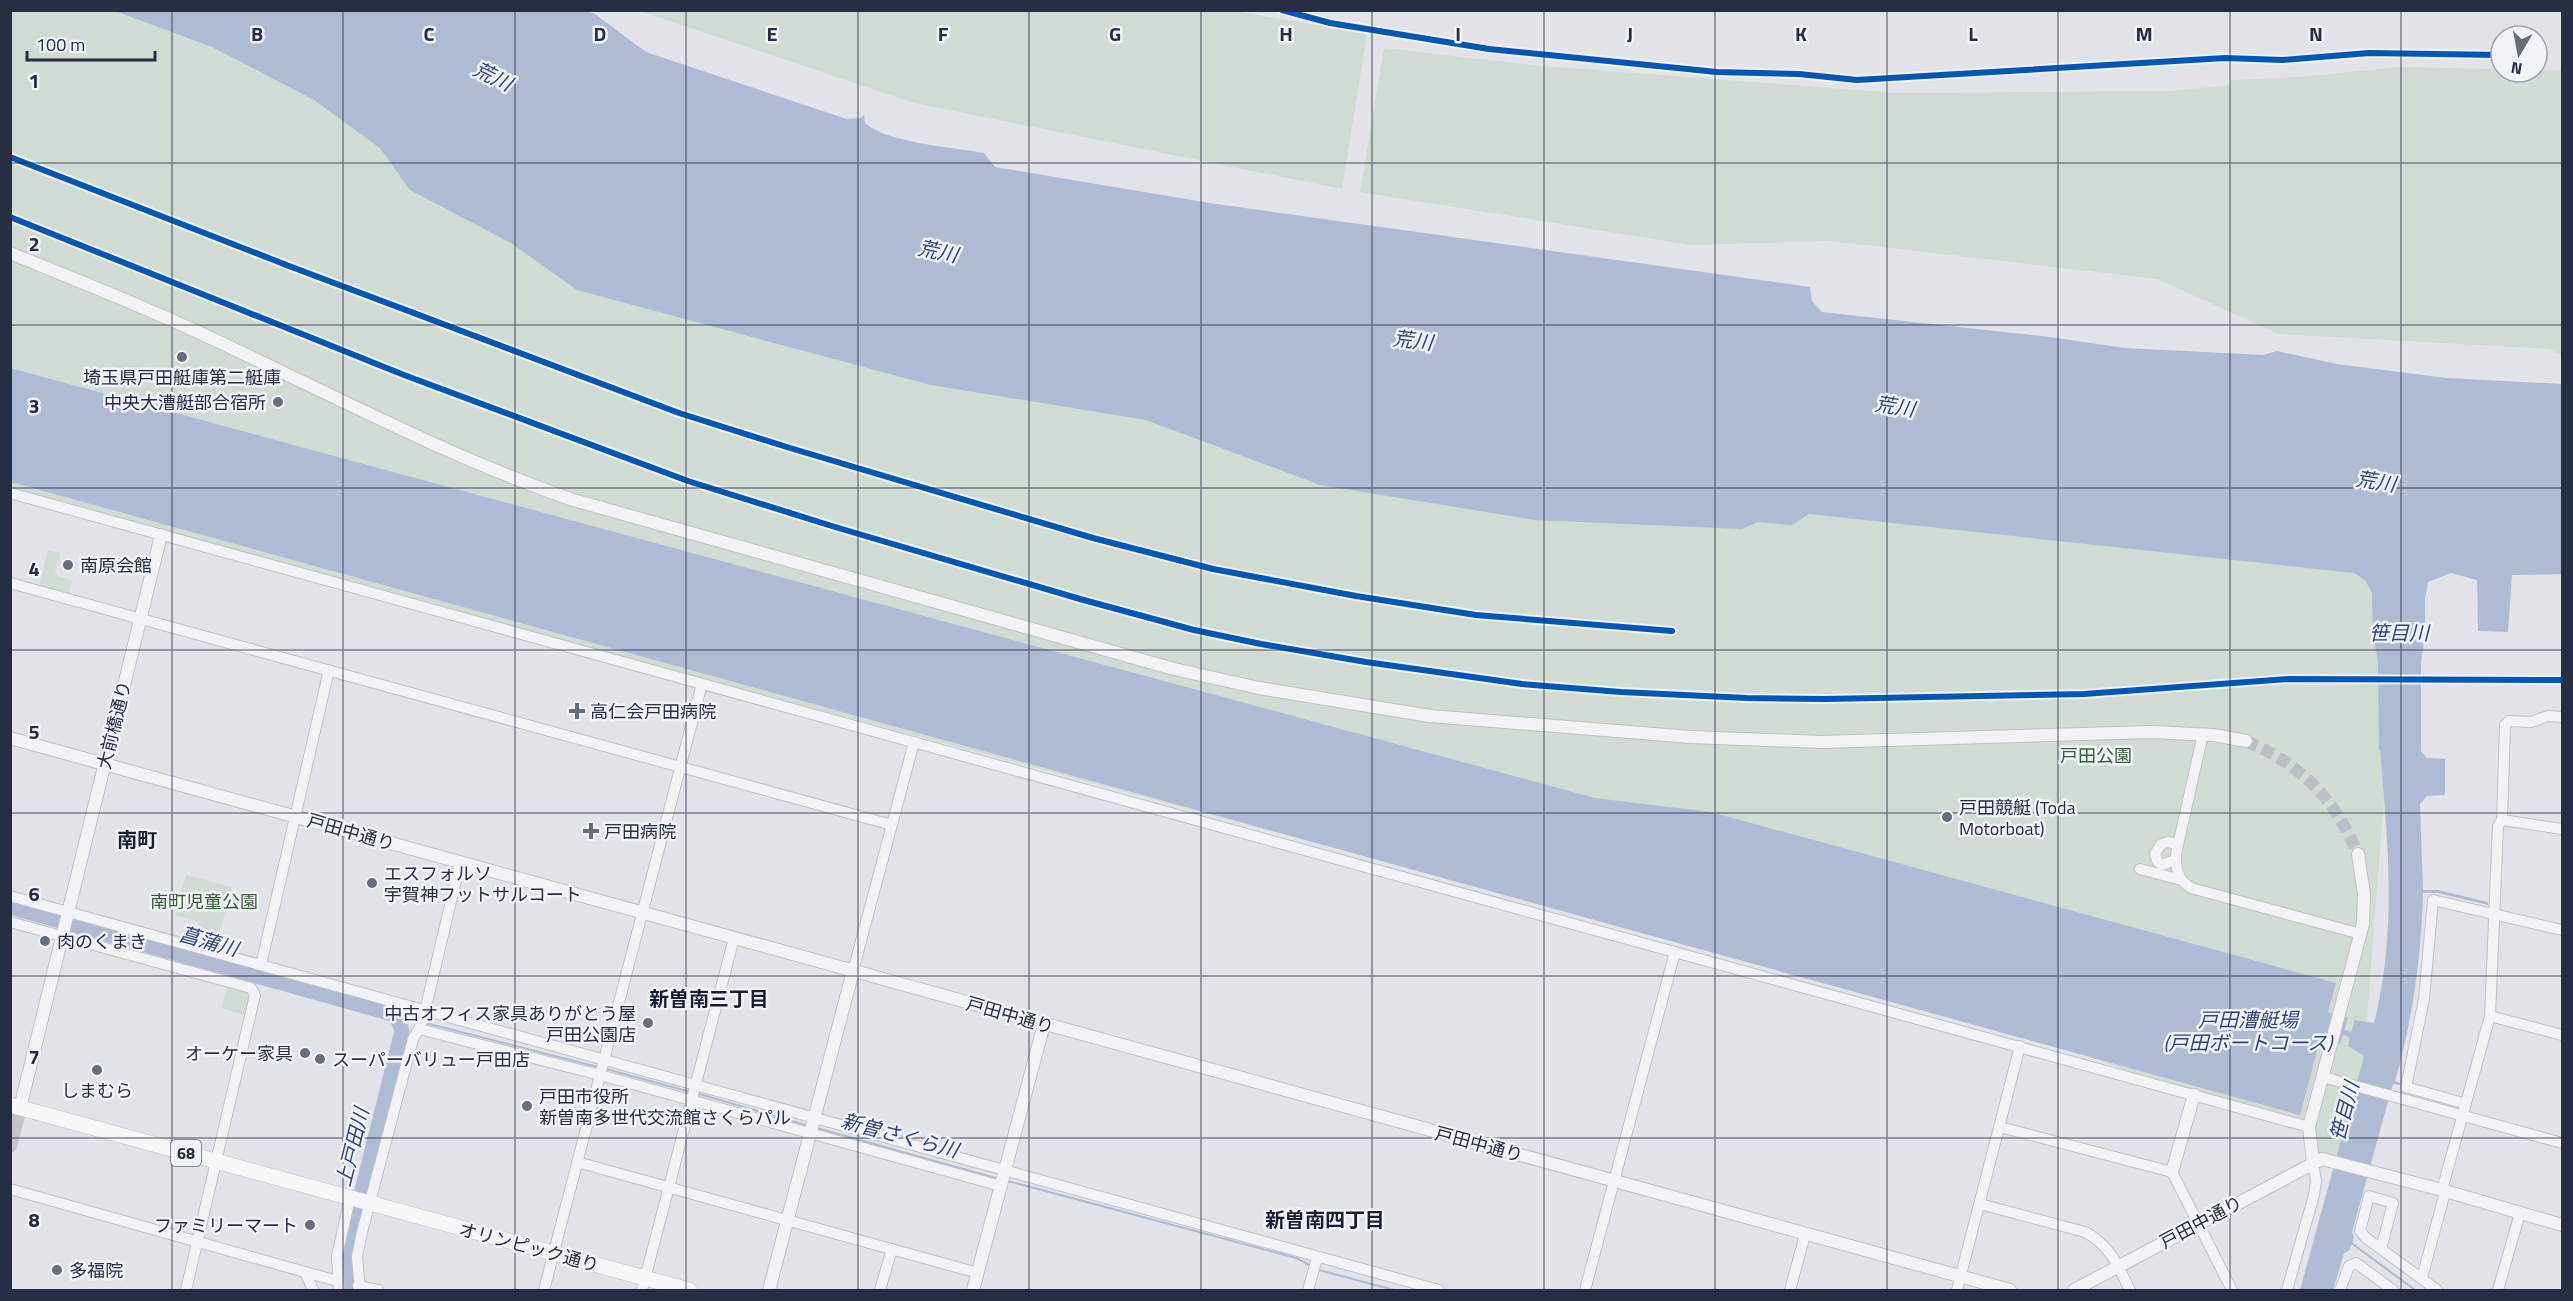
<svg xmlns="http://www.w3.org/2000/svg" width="2573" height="1301" viewBox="0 0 2573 1301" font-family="'Titillium Web','Noto Sans JP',sans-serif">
<rect width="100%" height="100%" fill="#e2e3e8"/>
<g fill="#d0dbd3">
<polygon points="311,10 2407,507 2364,1055 2352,1167 2313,1163 2309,1127 2194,1095 2093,1058 1856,982 1290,836 11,493 11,11"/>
<polygon points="1235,11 1367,34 1342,189 914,103 640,11"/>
<polygon points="1384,48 1542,66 1898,93 2170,91 2231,85 2231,80 2300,77 2400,67 2501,69 2501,72 2562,70 2562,356 2550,349 2279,334 2157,279 1830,241 1691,245 1360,192"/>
<polygon points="48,550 60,553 55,575 72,580 69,594 39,587"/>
<polygon points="186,875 232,887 216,946 195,940 199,922 175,915"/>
<polygon points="228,986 248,992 251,996 245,1015 221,1008"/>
</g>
<path fill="#afbad5" d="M115 11H586L595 14 646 52 847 119 860 118 864 115 865 123C887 143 952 147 984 153L995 167 1216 204 1810 287 1812 301 1822 312 2050 337 2124 348 2264 355 2277 351 2337 364 2446 378 2562 384V574L2512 575 2508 632 2478 631 2477 580 2451 573 2428 582 2425 598V635L2421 662V751L2427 758 2445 759V795L2427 796 2420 804 2423 890H2438L2488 902V905L2438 893H2423C2421 957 2413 1019 2395 1081L2401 1083 2400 1085 2393 1084 2352 1232 2354 1238 2349 1251 2344 1253 2333 1290H2300L2364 1056 2348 1046 2350 1037 2343 1035 2340 1044 2320 1040 2300 1115 11 482 10 368 1595 798 1711 812 2336 983 2328 1012 2348 1018 2344 1030 2351 1032 2355 1020 2374 1023C2397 932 2388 842 2380 750L2379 749 2378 661 2373 636 2372 593 2365 580 2354 573 1809 514 1792 525 1758 522 1742 529 1535 520 1320 485 1146 420 931 385 577 290 511 243 410 190 380 148 314 100 212 47Z"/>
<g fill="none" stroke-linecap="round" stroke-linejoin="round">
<g stroke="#afbad5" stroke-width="2">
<polyline points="396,1015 418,1021"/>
<polyline points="426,1023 598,1067"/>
<polyline points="606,1069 691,1092"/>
<polyline points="696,1093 809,1126"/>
<polyline points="817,1128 999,1179"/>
<polyline points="1008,1181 1296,1258 1311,1266"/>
<polyline points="2350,1242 2415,1290"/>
<polyline points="1319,1270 1394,1290"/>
</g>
<polyline stroke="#afbad5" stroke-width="15" points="10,907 396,1015 402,1031 349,1242 346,1272 350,1290"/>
<path stroke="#bdbfc7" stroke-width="12" stroke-dasharray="12 6" stroke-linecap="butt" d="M2246 741C2302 765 2334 798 2358 854"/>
<g stroke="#c0c1c6" stroke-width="12">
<g id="minor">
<polyline points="10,493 2309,1127"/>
<polyline points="10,583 892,825"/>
<path d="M2203 734 2176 854C2175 868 2179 881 2191 888L2361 934"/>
<polyline points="2502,820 2562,829"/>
<polyline points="2175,860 2162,865 2157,861 2155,854 2161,844 2168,842 2178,844"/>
<polyline points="2140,869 2181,880"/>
<polyline points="10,896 1439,1290"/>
<polyline points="10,922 251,988 255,995 186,1290"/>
<polyline points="261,965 329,670"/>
<polyline points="853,971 914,742"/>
<polyline points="2490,1016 2562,1035"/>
<polyline points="419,1029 600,1075 1001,1186"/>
<polyline points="2323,1077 2562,1143"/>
<polyline points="2466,1104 2406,1087 2424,999 2433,900 2562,930"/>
<polyline points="2000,1127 2172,1172 2232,1290"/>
<polyline points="577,1162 978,1273"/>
<polyline points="10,1189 337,1281"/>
<path d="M1980 1204 2085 1232C2111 1246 2117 1265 2130 1290"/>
<polyline points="2381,1249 2393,1203 2369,1196 2360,1231 2366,1238 2437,1290"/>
<polyline points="305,1272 313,1290"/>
<polyline points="2422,1278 2444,1196 2442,1190 2490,1016 2498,826 2502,820 2505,725 2509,721 2531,722 2548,716 2562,717"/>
<polyline points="358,1286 378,1290"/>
<polyline points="339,1290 337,1256 350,1198"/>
<polyline points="360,1290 357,1257 362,1232 413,1039 419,1029 425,1011 460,863"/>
<polyline points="544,1290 702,684"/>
<polyline points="642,1290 734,938"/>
<polyline points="880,1290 892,1249"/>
<polyline points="1308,1290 1316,1262"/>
<polyline points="1585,1290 1675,952"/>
<polyline points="1790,1290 1805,1235"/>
<polyline points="1957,1290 2020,1046"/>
<polyline points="2287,1290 2314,1195 2316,1181 2313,1163"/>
<polyline points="2340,1290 2349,1266 2356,1263 2393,1290"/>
<polyline points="2498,1290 2520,1213"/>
</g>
</g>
<g stroke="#c0c1c6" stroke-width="14">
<g id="tertiary">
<path d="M10 253C74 279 138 304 200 333 323 390 442 454 570 499L1174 669 1259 688 1430 716 1691 737 1822 742 2150 732 2214 735 2246 741"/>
<polyline points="10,738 2010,1290"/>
<polyline points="20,1108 161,535"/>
<polyline points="2313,1163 2309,1127 2363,924 2364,894 2358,854"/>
<polyline points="2172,1172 2194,1095"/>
<polyline points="769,1290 853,971"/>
<polyline points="973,1290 1044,1024"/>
<polyline points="2074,1290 2322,1159 2442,1190 2562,1225"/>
</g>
</g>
<g stroke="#bfc0c6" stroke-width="16">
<polyline id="primary" points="10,1105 689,1290"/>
</g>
<use href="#minor" stroke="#f2f2f4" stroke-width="10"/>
<use href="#tertiary" stroke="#f2f2f4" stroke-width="12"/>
<polyline stroke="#c3c4ca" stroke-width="14" points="10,1146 20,1108"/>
<use href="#primary" stroke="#f6f6f7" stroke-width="15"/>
<g stroke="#f0f2f7" stroke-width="10">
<g id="cycleway">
<polyline points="1282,10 1330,23 1489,49 1717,72 1799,74 1857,80 2225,58 2283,60 2369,53 2501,55"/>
<polyline points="10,157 289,266 679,413 790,448 1093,538 1213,569 1356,596 1476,615 1672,631"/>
<polyline points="10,217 404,375 688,481 835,527 1080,599 1194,630 1261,644 1366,662 1522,684 1621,692 1747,698 1824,699 2084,694 2289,679 2562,680"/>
</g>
</g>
<use href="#cycleway" stroke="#0057b8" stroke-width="6"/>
</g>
<path fill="none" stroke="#272d43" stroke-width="1.5" stroke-opacity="0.55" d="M172 10V1290M343 10V1290M515 10V1290M686 10V1290M858 10V1290M1029 10V1290M1201 10V1290M1372 10V1290M1544 10V1290M1715 10V1290M1887 10V1290M2058 10V1290M2230 10V1290M2401 10V1290M10 163H2562M10 325H2562M10 488H2562M10 650H2562M10 813H2562M10 976H2562M10 1138H2562"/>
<g fill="#686d7d" stroke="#f0f2f7" stroke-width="2">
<circle cx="182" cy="357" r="6"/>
<circle cx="278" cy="402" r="6"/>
<circle cx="68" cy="565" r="6"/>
<path d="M574 702h6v6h6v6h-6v6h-6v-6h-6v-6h6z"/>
<circle cx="1947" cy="817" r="6"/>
<path d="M588 822h6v6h6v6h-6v6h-6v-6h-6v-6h6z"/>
<circle cx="372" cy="883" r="6"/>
<circle cx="45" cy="941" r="6"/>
<circle cx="648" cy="1023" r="6"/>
<circle cx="305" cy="1053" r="6"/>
<circle cx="320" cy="1059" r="6"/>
<circle cx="97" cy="1070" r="6"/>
<circle cx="527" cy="1106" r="6"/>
<circle cx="310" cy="1225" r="6"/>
<circle cx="57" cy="1270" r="6"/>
</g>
<g text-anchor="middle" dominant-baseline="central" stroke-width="5" stroke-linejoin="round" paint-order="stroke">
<rect fill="#f0f2f7" stroke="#636879" stroke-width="1.5" x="171" y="1140" width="30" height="26" rx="4.5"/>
<g font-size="16" font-weight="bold" fill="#272d43">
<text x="186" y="1153">68</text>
</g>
<g font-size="18" fill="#272d43" stroke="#f0f2f7" text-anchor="start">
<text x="182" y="377" text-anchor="middle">埼玉県戸田艇庫第二艇庫</text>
<text x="266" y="402" text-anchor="end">中央大漕艇部合宿所</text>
<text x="80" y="565">南原会館</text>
<text x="590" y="711">高仁会戸田病院</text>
<text x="1959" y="807">戸田競艇 (Toda<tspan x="1959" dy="21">Motorboat)</tspan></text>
<text x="604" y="831">戸田病院</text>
<text x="384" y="873">エスフォルソ<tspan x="384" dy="21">宇賀神フットサルコート</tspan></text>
<text x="57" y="941">肉のくまき</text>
<text x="636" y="1013" text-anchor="end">中古オフィス家具ありがとう屋<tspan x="636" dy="21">戸田公園店</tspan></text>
<text x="293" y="1053" text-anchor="end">オーケー家具</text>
<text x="332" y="1059">スーパーバリュー戸田店</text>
<text x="97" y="1090" text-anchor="middle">しまむら</text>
<text x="539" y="1096">戸田市役所<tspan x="539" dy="21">新曽南多世代交流館さくらパル</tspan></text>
<text x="298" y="1225" text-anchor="end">ファミリーマート</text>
<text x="69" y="1270">多福院</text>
</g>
<g font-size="18" fill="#272d43" stroke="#f0f2f7">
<text transform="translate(114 725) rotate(-76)">大前橋通り</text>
<text transform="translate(351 832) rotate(16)">戸田中通り</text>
<text transform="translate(1010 1015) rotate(16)">戸田中通り</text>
<text transform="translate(1479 1144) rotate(15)">戸田中通り</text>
<text transform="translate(2201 1222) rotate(-28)">戸田中通り</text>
<text transform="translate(529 1247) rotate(15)">オリンピック通り</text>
</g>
<g font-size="18" fill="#355f34" stroke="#f0f2f7">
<text x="2096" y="755">戸田公園</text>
<text x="204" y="901">南町児童公園</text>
</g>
<g font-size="20" font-style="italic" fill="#2f447a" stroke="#f0f2f7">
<text transform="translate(493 76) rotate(26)">荒川</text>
<text transform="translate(938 251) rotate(12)">荒川</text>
<text transform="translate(1413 340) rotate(7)">荒川</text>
<text transform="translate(1895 406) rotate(9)">荒川</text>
<text transform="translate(2376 481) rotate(9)">荒川</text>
<text x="2399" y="632">笹目川</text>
<text transform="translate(209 941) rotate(16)">菖蒲川</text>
<text x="2248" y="1019">戸田漕艇場<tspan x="2248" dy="23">(戸田ボートコース)</tspan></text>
<text transform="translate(2344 1111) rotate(-75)">笹目川</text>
<text transform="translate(900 1135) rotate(15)">新曽さくら川</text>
<text transform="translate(352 1147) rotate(-76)">上戸田川</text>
</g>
<g font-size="20" font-weight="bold" fill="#1a1e33" stroke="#f0f2f7">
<text x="137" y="839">南町</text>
<text x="709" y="998">新曽南三丁目</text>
<text x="1325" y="1219">新曽南四丁目</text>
</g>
</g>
<g font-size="20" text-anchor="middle" font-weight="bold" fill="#272d43" stroke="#f0f2f7" stroke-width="5" stroke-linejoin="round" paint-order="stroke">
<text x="257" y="41">B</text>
<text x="429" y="41">C</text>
<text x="600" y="41">D</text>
<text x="772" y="41">E</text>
<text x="943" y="41">F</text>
<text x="1115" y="41">G</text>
<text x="1286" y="41">H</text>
<text x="1458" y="41">I</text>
<text x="1630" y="41">J</text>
<text x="1801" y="41">K</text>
<text x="1973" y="41">L</text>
<text x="2144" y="41">M</text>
<text x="2316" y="41">N</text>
<text x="34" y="88">1</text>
<text x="34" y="251">2</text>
<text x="34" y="413">3</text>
<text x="34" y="576">4</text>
<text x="34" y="739">5</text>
<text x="34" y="901">6</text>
<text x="34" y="1064">7</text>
<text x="34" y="1227">8</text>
</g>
<rect width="2573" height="1301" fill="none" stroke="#272d43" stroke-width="24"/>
<g transform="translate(2519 54) rotate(190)"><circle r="28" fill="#f0f2f7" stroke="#a0a3af" stroke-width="1.5"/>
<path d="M0-4.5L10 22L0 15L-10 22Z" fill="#686d7d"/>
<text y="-9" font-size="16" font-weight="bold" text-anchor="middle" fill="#272d43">N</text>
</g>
<path d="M27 51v9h128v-9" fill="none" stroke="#272d43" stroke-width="3"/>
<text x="36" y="51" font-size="18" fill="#272d43" stroke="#f0f2f7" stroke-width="4.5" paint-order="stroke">100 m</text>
</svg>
